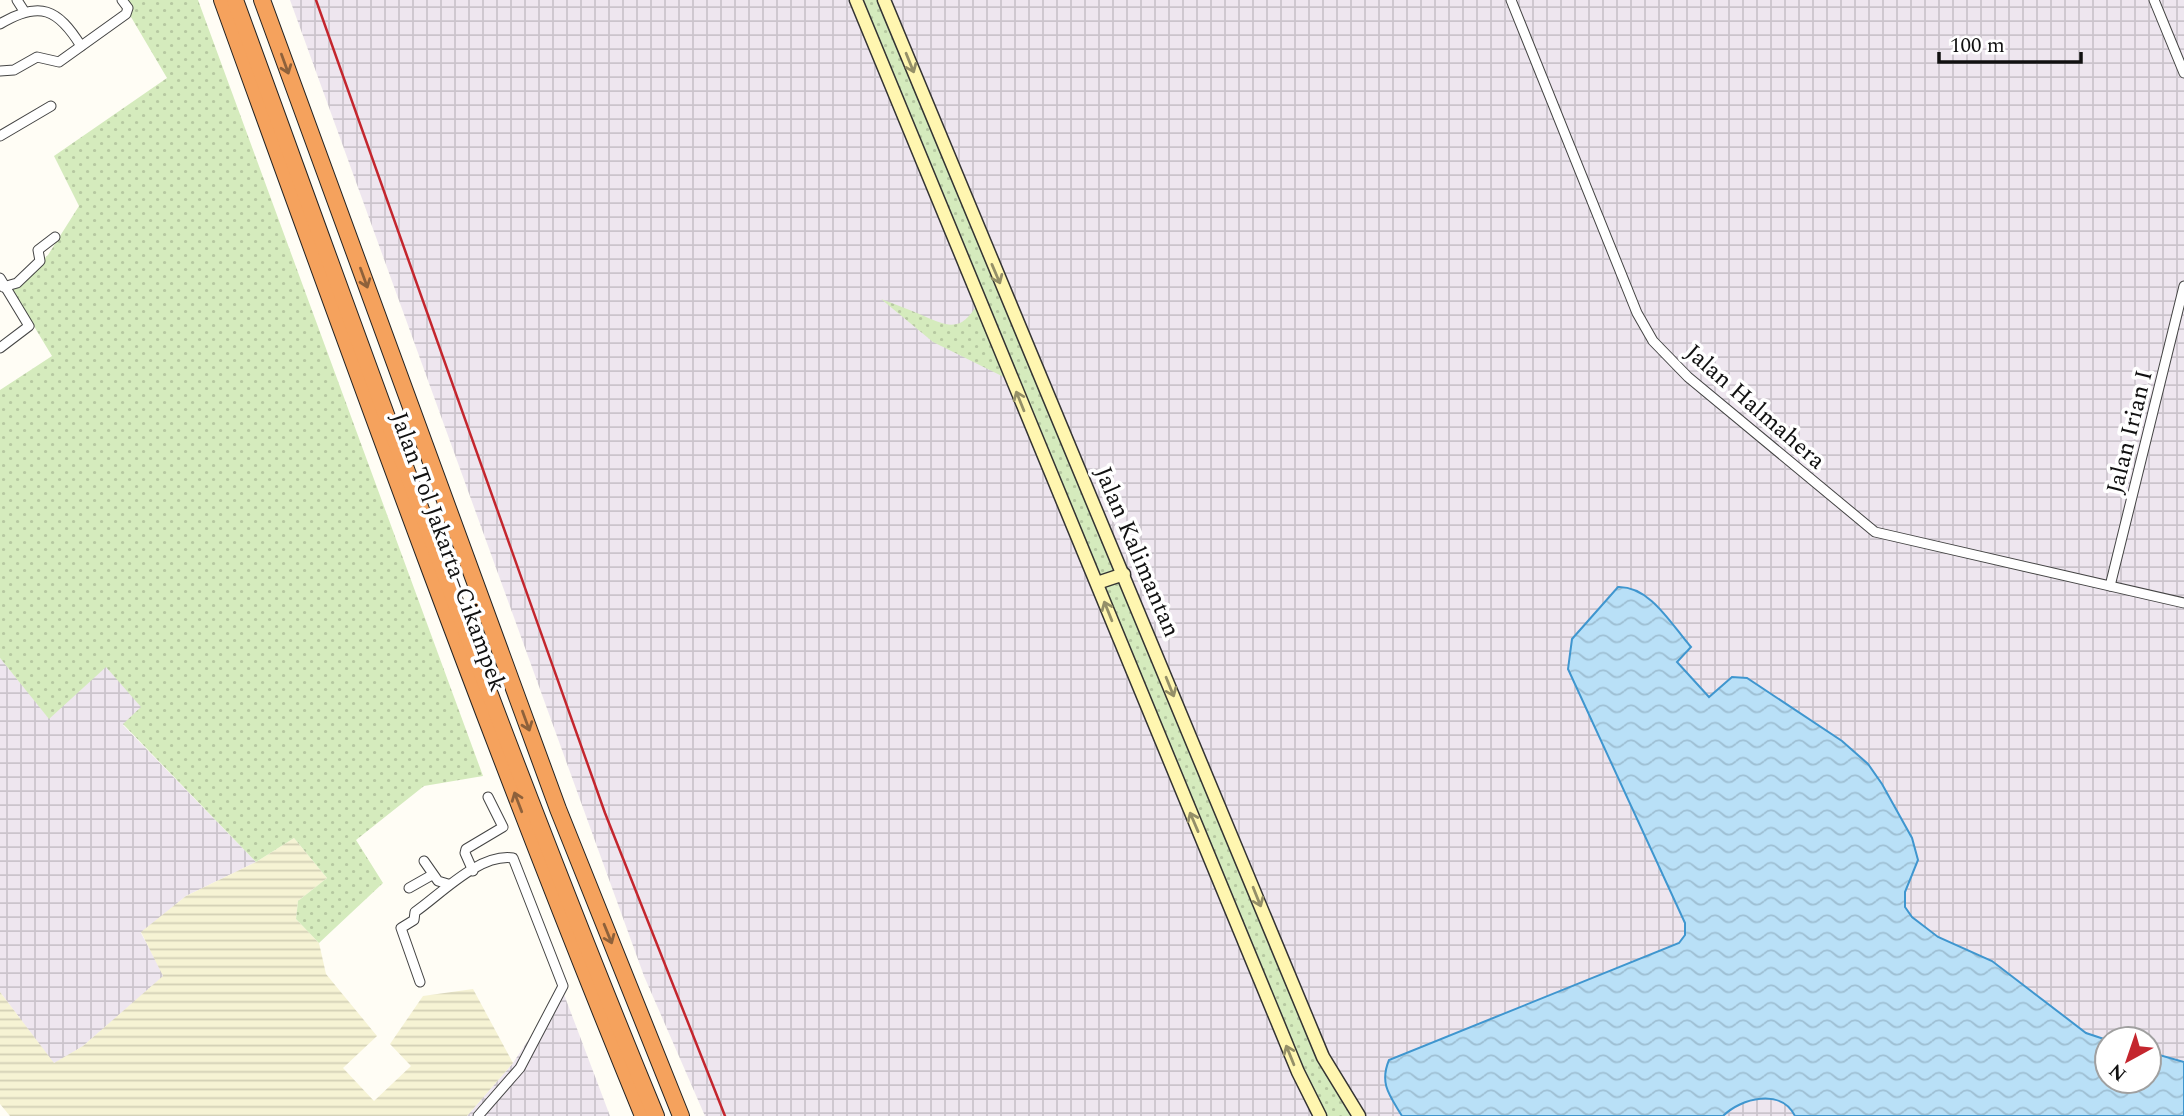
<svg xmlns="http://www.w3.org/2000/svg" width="2184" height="1116" viewBox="0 0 2184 1116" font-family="Spectral,serif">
<defs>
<pattern id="industrial-grid" width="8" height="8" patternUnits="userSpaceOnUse" patternTransform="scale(1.75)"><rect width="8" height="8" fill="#eee6ef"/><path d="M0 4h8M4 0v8" fill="none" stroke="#cbc4cc"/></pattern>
<pattern id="farmland-rules" width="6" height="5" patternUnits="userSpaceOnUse" patternTransform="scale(1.75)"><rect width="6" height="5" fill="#f6f3d4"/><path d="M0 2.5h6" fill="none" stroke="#d2cfb5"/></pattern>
<pattern id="grass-dots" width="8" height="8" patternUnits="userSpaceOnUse" patternTransform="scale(1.75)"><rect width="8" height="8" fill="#d5ebbd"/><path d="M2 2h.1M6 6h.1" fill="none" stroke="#b6c8a1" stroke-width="1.8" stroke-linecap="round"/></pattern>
<pattern id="water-waves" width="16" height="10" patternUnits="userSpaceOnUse" patternTransform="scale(1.75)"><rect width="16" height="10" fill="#b9e0f7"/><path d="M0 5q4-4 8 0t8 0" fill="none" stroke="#9ebfd3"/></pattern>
</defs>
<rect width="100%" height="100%" fill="#fffdf5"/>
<g fill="url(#industrial-grid)" fill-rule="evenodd">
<path d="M290 0H2184V1116H705L644 976ZM2107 1039H2149V1081H2107Z"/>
<polygon points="0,658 49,718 106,666 142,707 123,725 256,862 186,896 141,933 164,976 83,1046 54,1064 0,992"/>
<polygon points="562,989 610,1116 467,1116 513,1063"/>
</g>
<polygon fill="url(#farmland-rules)" points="294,838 327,878 298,901 296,919 319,943 326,974 377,1036 343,1068 374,1101 411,1066 390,1044 423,996 473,989 513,1063 467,1116 10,1116 0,1104 0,992 54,1063 83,1046 163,976 141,932 186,896 256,862"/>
<g fill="url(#grass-dots)">
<polygon points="121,0 198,0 483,776 424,786 356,840 383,883 319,943 296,919 298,901 327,878 294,838 256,862 123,724 141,707 106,667 49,719 0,658 0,390 52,356 12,290 48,255 79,206 54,156 167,78"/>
<path d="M856 0H884L1323 1057 1359 1116H1320L1012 381 933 342 881 299C895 304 910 310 924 316 952 329 963 330 979 301Z"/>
</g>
<path fill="url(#water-waves)" stroke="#3f96cf" stroke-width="2" d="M1618 587C1650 586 1671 624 1691 647L1677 662 1709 697 1732 677 1747 678 1842 741 1868 764 1882 784 1912 838 1918 860 1905 892V907L1912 917 1938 937 1992 961 2086 1033 2107 1040V1081H2149V1052L2184 1062V1116H1795C1781 1088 1741 1098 1723 1116H1402C1390 1096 1379 1084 1389 1060L1679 943 1685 935V923L1568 669 1572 639Z"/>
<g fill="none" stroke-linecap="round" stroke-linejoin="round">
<g stroke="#444" stroke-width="11">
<g id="street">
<polyline points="17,0 24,11"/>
<polyline points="1511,0 1637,313 1653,341 1688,377 1875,532 2184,603"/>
<polyline points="2154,0 2184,73"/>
<path d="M0 24C40 0 58 9 81 46"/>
<polyline points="0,71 14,70 37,57 59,62 126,14 128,8 122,0"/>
<polyline points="0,136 51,106"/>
<polyline points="0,278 29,326 0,348"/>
<polyline points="3,287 17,283 40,261 38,250 55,237"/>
<polyline points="2110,586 2184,286"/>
<polyline points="424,861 438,881 448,884"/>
<polyline points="473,871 465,853 466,849 503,827 488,797"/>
<polyline points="409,888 432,875"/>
<path d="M420 982 401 928 414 920 415 912C440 895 479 853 513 858L563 986 520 1068 478 1116"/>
</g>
</g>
<g stroke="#333" stroke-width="15">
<g id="secondary">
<polyline points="856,0 1298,1072 1320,1116"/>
<polyline points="884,0 1323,1057 1359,1116"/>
<polyline points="1097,583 1124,574"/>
</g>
</g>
<g stroke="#222" stroke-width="18">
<g id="highway">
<path d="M222 0C357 374 492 748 643 1116"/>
<path d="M235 0C371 373 504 748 656 1116"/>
<polyline points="262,0 558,809 681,1116"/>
</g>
</g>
<use href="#street" stroke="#fff" stroke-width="9"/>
<use href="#secondary" stroke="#fff6b0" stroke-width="12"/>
<use href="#highway" stroke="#f5a25d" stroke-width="16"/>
<polyline stroke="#c4262e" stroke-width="2.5" points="316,0 605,813 725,1116"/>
</g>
<defs><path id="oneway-shaft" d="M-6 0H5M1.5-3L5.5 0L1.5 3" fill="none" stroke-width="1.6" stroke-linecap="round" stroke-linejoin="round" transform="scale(1.75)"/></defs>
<g stroke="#948f68">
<use href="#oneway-shaft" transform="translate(910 63) rotate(68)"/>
<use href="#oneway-shaft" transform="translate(996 274) rotate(67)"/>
<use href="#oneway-shaft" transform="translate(1020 401) rotate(-112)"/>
<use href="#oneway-shaft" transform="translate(1108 611) rotate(-112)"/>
<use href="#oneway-shaft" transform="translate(1170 687) rotate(68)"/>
<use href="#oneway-shaft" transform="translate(1194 822) rotate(-113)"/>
<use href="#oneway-shaft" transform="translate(1257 897) rotate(68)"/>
<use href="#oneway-shaft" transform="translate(1290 1055) rotate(-112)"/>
</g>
<g stroke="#8e613b">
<use href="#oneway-shaft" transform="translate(285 64) rotate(70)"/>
<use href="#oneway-shaft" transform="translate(364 278) rotate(70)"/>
<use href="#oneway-shaft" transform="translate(526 721) rotate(70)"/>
<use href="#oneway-shaft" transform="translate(518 802) rotate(-111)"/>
<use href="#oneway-shaft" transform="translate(608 934) rotate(68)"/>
</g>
<g text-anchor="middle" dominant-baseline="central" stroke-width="7" stroke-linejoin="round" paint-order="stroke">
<g font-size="24" fill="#111" stroke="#fff">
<text transform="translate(1755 407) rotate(41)">Jalan Halmahera</text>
<text transform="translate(2130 432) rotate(-76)">Jalan Irian I</text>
<text transform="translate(448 552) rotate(70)">Jalan Tol Jakarta–Cikampek</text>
<text transform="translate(1137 552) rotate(67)">Jalan Kalimantan</text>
</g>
</g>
<g transform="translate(2128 1060) rotate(220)"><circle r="33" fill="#ffffff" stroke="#a0a0a0" stroke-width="2"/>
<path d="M0-5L12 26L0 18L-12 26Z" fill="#c4262e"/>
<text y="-10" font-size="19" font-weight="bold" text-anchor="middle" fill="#111111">N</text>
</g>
<path d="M1939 52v10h142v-10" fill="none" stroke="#111111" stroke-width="3.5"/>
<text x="1950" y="52" font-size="21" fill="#111111" stroke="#ffffff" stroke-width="5" paint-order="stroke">100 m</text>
</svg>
